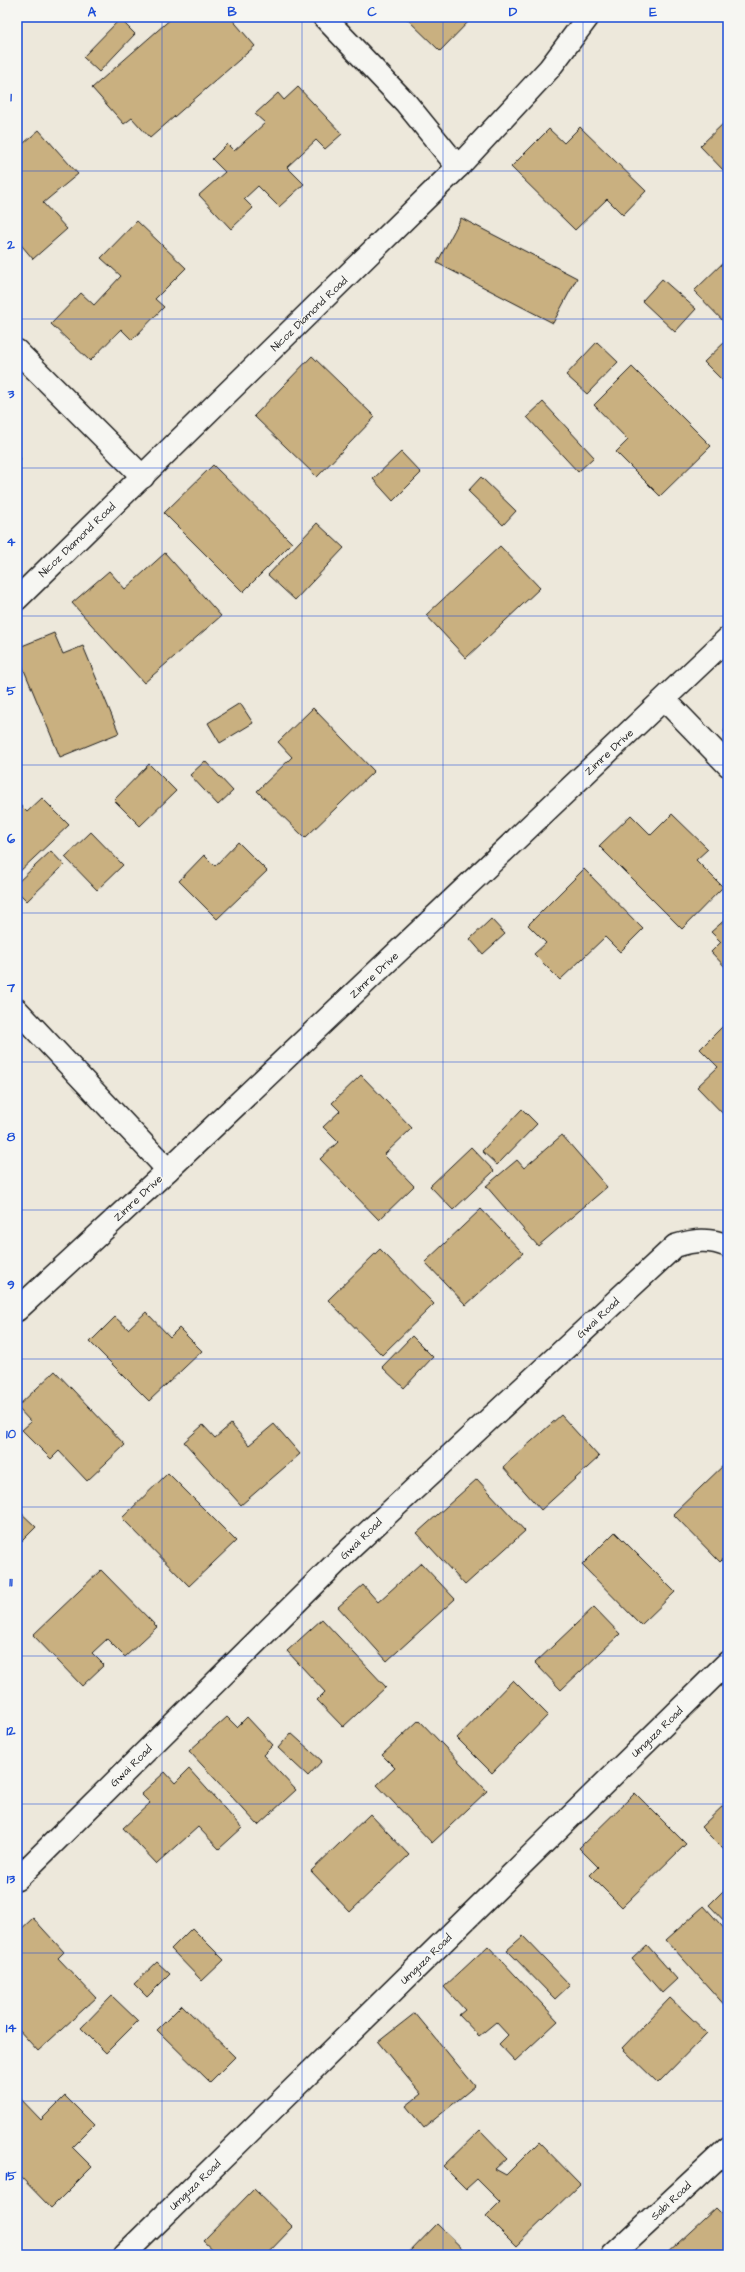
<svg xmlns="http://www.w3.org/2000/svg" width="745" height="2272" viewBox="0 0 745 2272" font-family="'Architects Daughter',sans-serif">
<rect width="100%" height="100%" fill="#ede8db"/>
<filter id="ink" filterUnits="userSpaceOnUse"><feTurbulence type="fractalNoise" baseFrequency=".025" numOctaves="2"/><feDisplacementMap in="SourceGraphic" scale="8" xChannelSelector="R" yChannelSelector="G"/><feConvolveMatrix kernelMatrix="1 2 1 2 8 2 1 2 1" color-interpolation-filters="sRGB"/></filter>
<g filter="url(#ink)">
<g fill="#c9b080" stroke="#1c1c1c">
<polygon points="173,17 230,17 255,46 150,138 132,118 124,124 92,88"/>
<polygon points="405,17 473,17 440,51"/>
<polygon points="120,19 135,34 99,72 83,57"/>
<polygon points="298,87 342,134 325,149 316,140 287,167 304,184 279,207 258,186 244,199 253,208 231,229 199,195 225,172 212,159 227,144 234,151 265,123 255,114 278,93 284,100"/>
<polygon points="728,119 728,170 725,172 700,146"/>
<polygon points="580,127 646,191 623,215 607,199 575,230 511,167 549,129 564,143"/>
<polygon points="39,130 78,174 43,203 67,229 33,259 17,240 17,149"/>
<polygon points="461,218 577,278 553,323 437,263"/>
<polygon points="137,221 186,268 155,299 164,307 132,340 121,329 90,361 51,324 81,293 94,305 121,276 101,258"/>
<polygon points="728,258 728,326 694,291"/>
<polygon points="662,279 696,309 675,332 642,301"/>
<polygon points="728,339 728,386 704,362"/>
<polygon points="597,342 618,362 587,394 566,375"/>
<polygon points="312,356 375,417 317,477 254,416"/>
<polygon points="632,367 711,446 660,496 616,452 628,440 594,405"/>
<polygon points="543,402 594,457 578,472 527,417"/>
<polygon points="401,452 421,473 393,501 373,479"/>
<polygon points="17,454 21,459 17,463"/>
<polygon points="213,465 292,543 243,592 164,513"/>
<polygon points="481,477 516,511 503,525 468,491"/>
<polygon points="317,523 344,548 295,600 268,575"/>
<polygon points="500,546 540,588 466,658 426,615"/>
<polygon points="165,553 221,616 144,683 72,603 109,571 125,589"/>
<polygon points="54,633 63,654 83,646 119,733 60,757 17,653 17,648"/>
<polygon points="240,703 253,723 220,743 208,723"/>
<polygon points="313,708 374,771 305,838 257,791 292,757 278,742"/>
<polygon points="728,722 728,736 724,732"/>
<polygon points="205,761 233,791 218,805 190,775"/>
<polygon points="149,764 176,791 140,826 114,800"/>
<polygon points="42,798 69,825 17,874 17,802 27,812"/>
<polygon points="672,814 708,849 696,860 723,887 682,929 599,846 631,815 651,835"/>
<polygon points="91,832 123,865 97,890 65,857"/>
<polygon points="238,842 267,871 217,919 179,881 204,855 215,866"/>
<polygon points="51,851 64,865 27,901 17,891 17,883"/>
<polygon points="584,869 643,929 620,952 605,937 560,980 534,954 546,943 528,925"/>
<polygon points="728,917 728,970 711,952 721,942 711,932"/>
<polygon points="491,919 505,934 483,954 470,939"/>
<polygon points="725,1024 728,1027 728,1119 697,1087 718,1067 700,1049"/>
<polygon points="361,1075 412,1128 384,1155 414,1186 379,1220 320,1159 338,1142 323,1127 340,1111 332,1103"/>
<polygon points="522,1109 537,1124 497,1165 482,1151"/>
<polygon points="562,1135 607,1187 538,1246 486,1186 517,1160 524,1168"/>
<polygon points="471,1147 494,1171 453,1210 430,1186"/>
<polygon points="481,1209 523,1253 466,1305 425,1262"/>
<polygon points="380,1249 434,1304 382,1355 328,1300"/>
<polygon points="146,1312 170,1337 179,1328 202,1351 149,1401 90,1342 115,1317 128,1329"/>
<polygon points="412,1336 433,1357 404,1388 382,1367"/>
<polygon points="55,1371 125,1445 87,1481 59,1451 51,1459 22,1430 31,1422 17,1407"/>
<polygon points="561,1415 599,1457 541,1510 503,1467"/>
<polygon points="231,1424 249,1445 274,1424 300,1454 241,1505 184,1442 203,1425 215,1438"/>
<polygon points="728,1461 728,1554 720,1562 673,1514"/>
<polygon points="168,1473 236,1541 189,1586 122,1518"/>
<polygon points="477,1479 525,1531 465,1585 417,1533"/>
<polygon points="17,1509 36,1527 17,1546"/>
<polygon points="615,1532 675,1592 641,1625 582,1565"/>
<polygon points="421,1563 455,1599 387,1661 338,1607 363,1585 378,1602"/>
<polygon points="101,1570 157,1627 125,1657 107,1639 92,1653 104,1665 82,1686 33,1635"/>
<polygon points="594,1607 620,1634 561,1690 535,1663"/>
<polygon points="322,1619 386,1687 343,1727 317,1700 325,1692 287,1651"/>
<polygon points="513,1680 548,1715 492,1773 457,1738"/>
<polygon points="227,1717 237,1727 247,1717 273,1745 263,1755 296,1790 258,1825 189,1751"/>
<polygon points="419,1720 487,1791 432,1843 377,1785 395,1768 382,1755"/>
<polygon points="291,1733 322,1761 308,1776 278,1748"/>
<polygon points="189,1769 242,1828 219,1849 198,1827 157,1864 123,1828 150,1803 141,1794 165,1772 175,1783"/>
<polygon points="635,1793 686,1844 622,1907 590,1875 598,1867 579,1848"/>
<polygon points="728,1801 728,1852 727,1853 701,1827"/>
<polygon points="370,1814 409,1855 350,1912 311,1871"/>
<polygon points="725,1889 728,1892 728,1925 709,1905"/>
<polygon points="704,1906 728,1933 728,2009 666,1940"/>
<polygon points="33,1918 64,1952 58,1958 96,1998 38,2051 17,2028 17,1933"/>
<polygon points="192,1928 224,1960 202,1981 171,1949"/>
<polygon points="523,1936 570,1985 555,1999 507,1950"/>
<polygon points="647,1945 677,1979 662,1993 632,1959"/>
<polygon points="488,1946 558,2021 515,2061 499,2044 508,2035 496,2022 479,2036 459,2015 465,2010 444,1987"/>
<polygon points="157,1962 170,1974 147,1997 134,1984"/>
<polygon points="112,1996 138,2021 106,2053 81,2028"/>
<polygon points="670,1998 707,2033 658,2083 622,2048"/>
<polygon points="182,2005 235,2057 210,2082 157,2030"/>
<polygon points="415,2013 475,2086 424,2128 406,2106 421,2094 378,2042"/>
<polygon points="18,2096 41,2120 65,2096 94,2125 72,2147 92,2167 51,2208 17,2173"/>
<polygon points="480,2130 507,2158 495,2169 506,2175 539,2142 580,2184 516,2246 486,2216 500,2202 477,2179 466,2189 443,2166"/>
<polygon points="254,2189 293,2227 266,2255 218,2255 203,2241"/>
<polygon points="716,2208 728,2220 728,2255 665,2255"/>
<polygon points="437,2224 469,2255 407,2255"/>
</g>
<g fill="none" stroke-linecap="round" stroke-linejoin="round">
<g stroke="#1c1c1c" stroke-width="25">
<g id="street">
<polyline points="324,17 406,103 458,167"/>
<polyline points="17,351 143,477"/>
<polyline points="17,599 458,167 549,69 588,17"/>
<polyline points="665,700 728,765"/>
<polyline points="17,1010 168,1170"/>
<polyline points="17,1310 168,1170 728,638"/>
<path d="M17 1879 351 1548 675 1246C694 1240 709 1238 728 1246"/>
<polyline points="124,2255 728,1662"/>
<polyline points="613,2255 728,2148"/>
</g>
</g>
<use href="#street" stroke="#f6f6f2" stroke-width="22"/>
</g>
</g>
<path fill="none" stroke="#1d4ed8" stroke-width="1" stroke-opacity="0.55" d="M162 17V2255M302 17V2255M443 17V2255M583 17V2255M17 171H728M17 319H728M17 468H728M17 616H728M17 765H728M17 913H728M17 1062H728M17 1210H728M17 1359H728M17 1507H728M17 1656H728M17 1804H728M17 1953H728M17 2101H728"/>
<g text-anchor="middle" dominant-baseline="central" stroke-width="3" stroke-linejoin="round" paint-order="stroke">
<g font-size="11" fill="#1c1c1c" stroke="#f6f6f2">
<text transform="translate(309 314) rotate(-44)">Nicoz Diamond Road</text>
<text transform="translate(77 540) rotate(-44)">Nicoz Diamond Road</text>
<text transform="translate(609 752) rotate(-43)">Zimre Drive</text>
<text transform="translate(374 975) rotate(-43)">Zimre Drive</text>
<text transform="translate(138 1198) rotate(-43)">Zimre Drive</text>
<text transform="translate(598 1318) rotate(-43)">Gwai Road</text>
<text transform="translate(361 1539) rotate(-44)">Gwai Road</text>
<text transform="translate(657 1732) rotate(-44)">Umguza Road</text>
<text transform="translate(131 1766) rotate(-45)">Gwai Road</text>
<text transform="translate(426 1959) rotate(-44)">Umguza Road</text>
<text transform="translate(195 2185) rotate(-44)">Umguza Road</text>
<text transform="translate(671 2201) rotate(-43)">Sabi Road</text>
</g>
</g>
<rect width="745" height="2272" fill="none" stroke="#f6f6f2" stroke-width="44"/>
<rect x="22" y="22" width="701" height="2228" fill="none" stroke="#1d4ed8" stroke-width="1.5"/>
<g font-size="13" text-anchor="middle" font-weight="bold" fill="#1d4ed8">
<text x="92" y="16">A</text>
<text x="232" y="16">B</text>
<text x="372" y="16">C</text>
<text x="513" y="16">D</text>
<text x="653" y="16">E</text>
<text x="11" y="101">1</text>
<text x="11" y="249">2</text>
<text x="11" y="398">3</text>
<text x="11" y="546">4</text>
<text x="11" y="695">5</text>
<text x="11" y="843">6</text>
<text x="11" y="992">7</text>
<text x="11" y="1141">8</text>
<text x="11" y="1289">9</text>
<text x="11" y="1438">10</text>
<text x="11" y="1586">11</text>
<text x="11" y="1735">12</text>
<text x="11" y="1883">13</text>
<text x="11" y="2032">14</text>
<text x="11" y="2180">15</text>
</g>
</svg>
